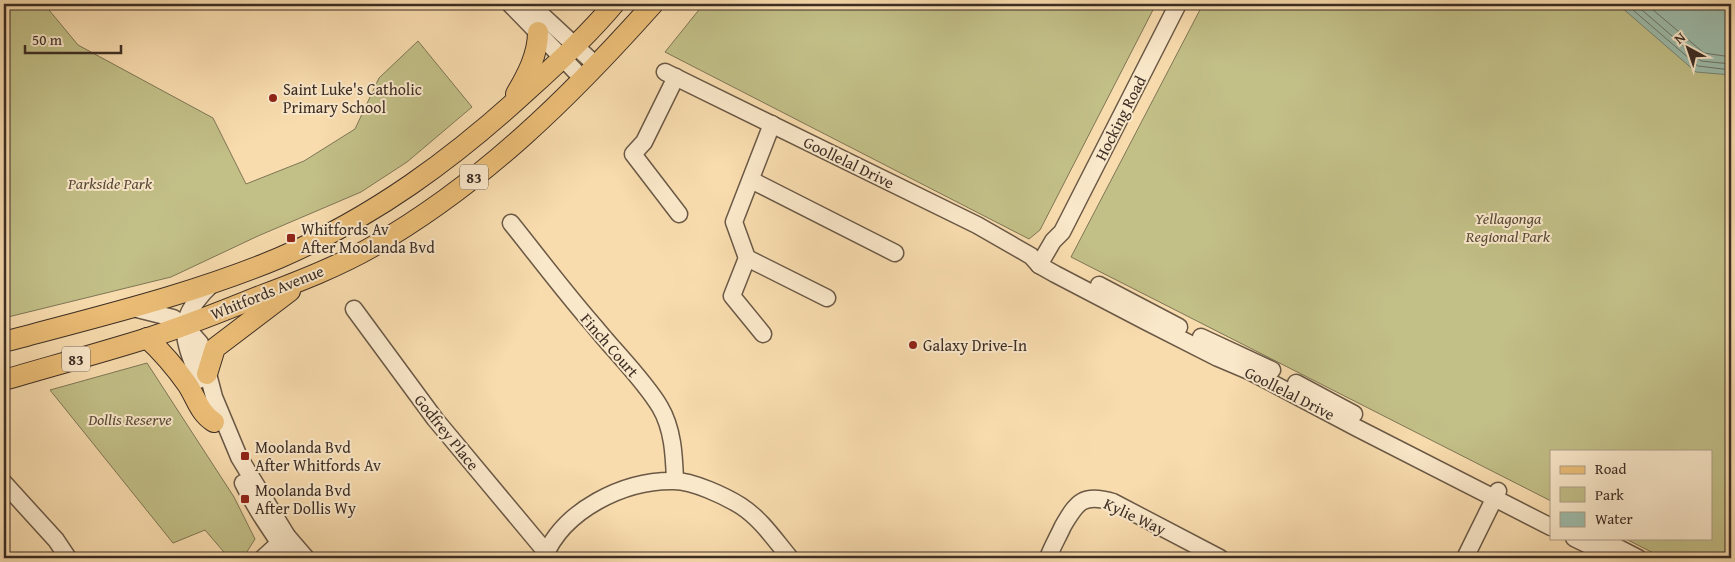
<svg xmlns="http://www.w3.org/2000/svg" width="1735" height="562" viewBox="0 0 1735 562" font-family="'Gentium Book Plus',serif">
<rect width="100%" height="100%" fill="#f8dcae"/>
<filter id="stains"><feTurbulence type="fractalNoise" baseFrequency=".004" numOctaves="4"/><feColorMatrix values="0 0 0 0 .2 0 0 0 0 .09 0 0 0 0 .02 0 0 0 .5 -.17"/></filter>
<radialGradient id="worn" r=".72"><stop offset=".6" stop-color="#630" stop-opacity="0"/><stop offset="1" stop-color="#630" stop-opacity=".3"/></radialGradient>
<g fill="#c2bf87" stroke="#7f7656">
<polygon points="4,4 44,4 78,45 213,118 246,184 304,161 355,129 379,78 418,41 472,107 407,162 361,192 258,236 171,277 4,318"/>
<polygon points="702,4 1156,4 1040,230 1029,239 665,52 698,11"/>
<polygon points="1203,4 1731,4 1731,558 1663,558 1624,538 1711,538 1711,451 1551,451 1551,501 1071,257"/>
<polygon points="147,363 234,497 255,539 243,558 229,558 205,530 173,543 50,390"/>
</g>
<polygon fill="#9dbcab" stroke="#768375" points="1621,4 1731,4 1731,75 1696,72 1621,7"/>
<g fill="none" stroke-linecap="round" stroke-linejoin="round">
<g stroke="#6c7468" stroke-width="1">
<polyline points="1626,4 1698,66 1731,70"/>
<polyline points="1635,4 1701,61 1731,64"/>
<polyline points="1646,4 1704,53 1731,57"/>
</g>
<g stroke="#6b5946" stroke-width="19">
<g id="minor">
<polyline points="510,4 583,79"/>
<polyline points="530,4 597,66"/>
<polyline points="665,72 977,225 1031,256 1039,265 1055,274 1147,322 1218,358 1251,372 1357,428 1551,527"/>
<polyline points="676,77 644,142 633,154 679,214"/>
<polyline points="772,124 734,222 747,258 827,298"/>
<polyline points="751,180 895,253"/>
<path d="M511 223C539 258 566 294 595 327 615 352 644 380 660 407 673 429 674 455 675 480"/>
<polyline points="747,258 732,296 763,334"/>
<polyline points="1039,265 1053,241 1062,232 1178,4"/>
<polyline points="1099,285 1179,327"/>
<polyline points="133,308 173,318 185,326 200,343 214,397 239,457 287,536 306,558"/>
<polyline points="354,309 435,419 546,552"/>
<polyline points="1201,337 1272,370"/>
<path d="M199 380C194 365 183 342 185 326 187 310 202 293 213 283"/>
<polyline points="1296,383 1354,414"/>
<polyline points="4,483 56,540 68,558"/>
<path d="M243 483C256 509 273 535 291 558"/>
<polyline points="1574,538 1615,558"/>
<polyline points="1605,541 1638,558"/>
<polyline points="263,558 287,536"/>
<path d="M544 558C563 510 624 480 674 481 693 481 725 496 741 506 761 519 775 540 790 558"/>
<path d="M1048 558C1052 547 1058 537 1063 526 1077 502 1083 493 1113 502L1220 558"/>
<polyline points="1465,558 1498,491"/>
</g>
</g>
<g stroke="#3c2d24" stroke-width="22">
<g id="major">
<path d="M516 94C527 75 538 55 538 32"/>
<path d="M147 338C162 352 175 367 187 384 196 397 199 413 214 422"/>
<path d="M4 342C96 317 191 295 279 258 374 217 453 159 529 89 559 62 588 35 614 4"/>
<polyline points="207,374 215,348 290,291"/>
<path d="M4 380C52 366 100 353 148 338 186 326 223 311 260 296 298 282 337 267 372 247 482 184 570 97 653 4"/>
</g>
</g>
<use href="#minor" stroke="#fae8ca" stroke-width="16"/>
<use href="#major" stroke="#ecbe77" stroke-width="20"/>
</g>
<g fill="#8f2418" stroke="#fae8ca" stroke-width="2">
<circle cx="273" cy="98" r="5"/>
<rect x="286" y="233" width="10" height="10" rx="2.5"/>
<circle cx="913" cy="345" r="5"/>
<rect x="240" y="451" width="10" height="10" rx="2.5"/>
<rect x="240" y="494" width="10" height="10" rx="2.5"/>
</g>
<g text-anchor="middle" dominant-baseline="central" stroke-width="4" stroke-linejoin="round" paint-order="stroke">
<g fill="#fae8ca" stroke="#756556" stroke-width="1">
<rect x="460" y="164.5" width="28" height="25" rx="4"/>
<rect x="62" y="346.5" width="28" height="25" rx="4"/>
</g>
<g font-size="15" font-weight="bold" fill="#3c2d24">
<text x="474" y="177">83</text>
<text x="76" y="359">83</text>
</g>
<g font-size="16" fill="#3c2d24" stroke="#fae8ca" text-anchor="start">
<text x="283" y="89">Saint Luke's Catholic<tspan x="283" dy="18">Primary School</tspan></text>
<text x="301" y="229">Whitfords Av<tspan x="301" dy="18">After Moolanda Bvd</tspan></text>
<text x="923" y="345">Galaxy Drive-In</text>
<text x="255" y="447">Moolanda Bvd<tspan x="255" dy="18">After Whitfords Av</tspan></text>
<text x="255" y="490">Moolanda Bvd<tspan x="255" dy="18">After Dollis Wy</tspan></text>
</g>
<g font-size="16" fill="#3c2d24" stroke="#fae8ca">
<text transform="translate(1120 118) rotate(-63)">Hocking Road</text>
<text transform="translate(849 162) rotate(26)">Goollelal Drive</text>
<text transform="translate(267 292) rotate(-22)">Whitfords Avenue</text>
<text transform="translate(610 345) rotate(49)">Finch Court</text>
<text transform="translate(1290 393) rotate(27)">Goollelal Drive</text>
<text transform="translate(447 432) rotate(51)">Godfrey Place</text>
<text transform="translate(1135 516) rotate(25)">Kylie Way</text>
</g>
<g font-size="16" font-style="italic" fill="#574a38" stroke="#fae8ca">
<text x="110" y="183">Parkside Park</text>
<text x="1508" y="218">Yellagonga<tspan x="1508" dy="18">Regional Park</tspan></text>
<text x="130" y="419">Dollis Reserve</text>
</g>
</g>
<rect width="1735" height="562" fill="none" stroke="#f8dcae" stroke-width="20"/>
<rect x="5" y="5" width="1725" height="552" fill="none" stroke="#3c2d24" stroke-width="2.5"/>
<rect x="10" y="10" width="1715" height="542" fill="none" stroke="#3c2d24"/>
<rect x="1550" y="450" width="162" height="90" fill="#fae8ca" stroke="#ae9d88"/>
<rect x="1560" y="466" width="25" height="8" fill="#ecbe77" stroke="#ae9d88"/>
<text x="1595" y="474" font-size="15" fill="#3c2d24">Road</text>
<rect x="1560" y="487" width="25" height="15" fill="#c2bf87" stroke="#ae9d88"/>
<text x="1595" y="500" font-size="15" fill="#3c2d24">Park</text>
<rect x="1560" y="512" width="25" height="15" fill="#9dbcab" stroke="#ae9d88"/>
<text x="1595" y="524" font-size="15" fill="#3c2d24">Water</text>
<g transform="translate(1688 48) rotate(320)" stroke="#fae8ca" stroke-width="4" paint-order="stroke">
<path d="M0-4L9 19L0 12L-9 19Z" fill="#3c2d24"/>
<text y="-8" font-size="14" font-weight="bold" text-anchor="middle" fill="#3c2d24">N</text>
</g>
<path d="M25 45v8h96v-8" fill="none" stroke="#3c2d24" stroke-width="2.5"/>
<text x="32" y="45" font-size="15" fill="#3c2d24" stroke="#fae8ca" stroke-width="4" paint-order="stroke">50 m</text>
<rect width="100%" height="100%" filter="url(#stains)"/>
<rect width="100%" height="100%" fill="url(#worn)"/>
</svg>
